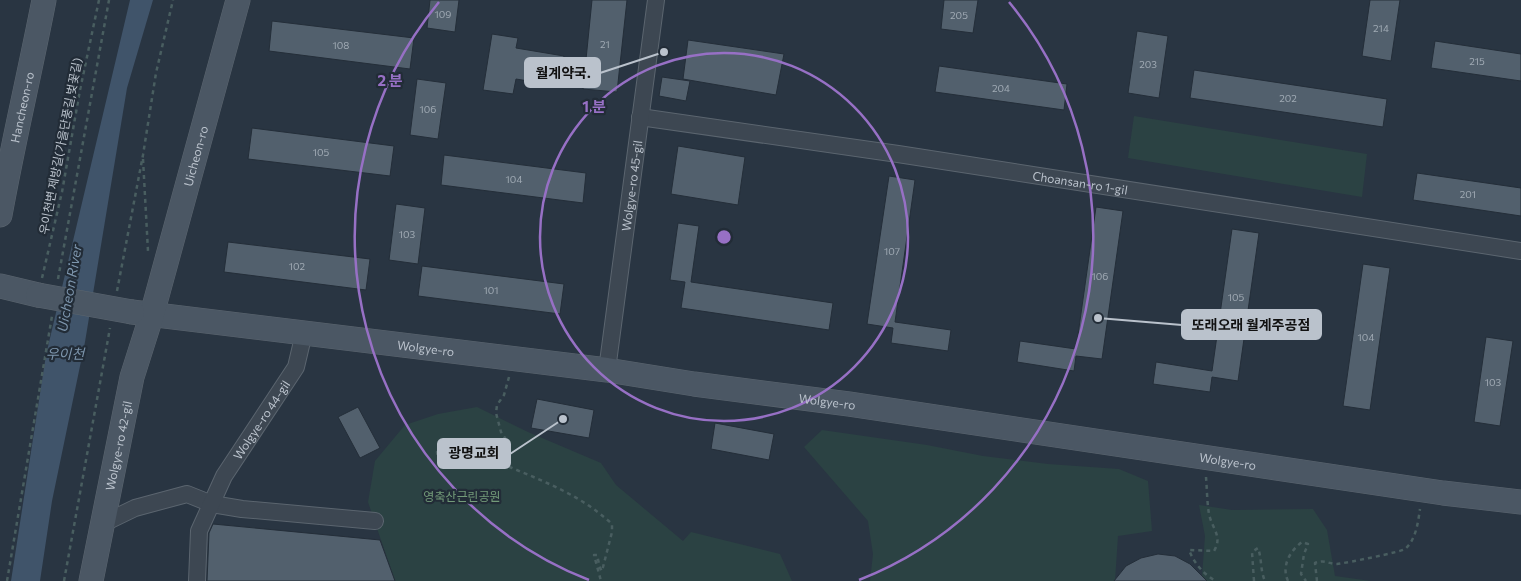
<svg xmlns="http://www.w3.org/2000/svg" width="1521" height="581" viewBox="0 0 1521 581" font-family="Commissioner,'Noto Sans KR',sans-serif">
<rect width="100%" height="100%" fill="#293542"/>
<g fill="#2b4243">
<polygon points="1134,116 1367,154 1362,197 1128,158"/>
<polygon points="477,407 528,432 601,463 616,485 683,541 691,532 780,554 792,581 395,581 368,502 375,461 405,425 438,414"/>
<polygon points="822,430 927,445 983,456 1048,464 1119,469 1148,481 1152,531 1118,536 1115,581 870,581 873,554 868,521 804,447"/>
<polygon points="1199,505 1232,510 1313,509 1327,530 1335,576 1371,581 1205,581 1202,576 1205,536"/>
</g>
<polygon fill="#40546a" points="130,0 153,0 127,88 85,342 52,501 40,581 11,581 46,355"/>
<g fill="#52606d" stroke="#242e39">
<polygon points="430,0 459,0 455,32 427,28"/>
<polygon points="592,0 627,0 617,92 583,89"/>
<polygon points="944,0 978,0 973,33 941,29"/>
<polygon points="1370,0 1400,0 1391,61 1362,56"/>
<polygon points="272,21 414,38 410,69 269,51"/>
<polygon points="1137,31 1168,36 1159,98 1128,93"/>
<polygon points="492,34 518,38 516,48 564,56 559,86 516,79 513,94 483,90"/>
<polygon points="688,40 784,54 776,95 683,79"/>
<polygon points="1435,41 1521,54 1521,81 1431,68"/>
<polygon points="939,66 1067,84 1064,110 935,92"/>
<polygon points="1194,70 1387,99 1383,127 1190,98"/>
<polygon points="662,77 690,81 686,101 659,96"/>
<polygon points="417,79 446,83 438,139 410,135"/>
<polygon points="252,128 394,146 390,176 248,159"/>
<polygon points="678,146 745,157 738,205 671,194"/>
<polygon points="444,155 586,173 583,203 441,185"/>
<polygon points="1417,173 1521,188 1521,216 1413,200"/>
<polygon points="889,176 915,180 895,322 951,330 948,351 891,343 893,328 867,324"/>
<polygon points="396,204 425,208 418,264 389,260"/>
<polygon points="1096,207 1123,211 1102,359 1076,356 1074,371 1017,362 1020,341 1076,349"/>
<polygon points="678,223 699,226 691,282 833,303 829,330 681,308 685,282 670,280"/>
<polygon points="1232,229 1259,233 1238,381 1212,377 1210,392 1153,384 1156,362 1212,371"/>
<polygon points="228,242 370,259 366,290 224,272"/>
<polygon points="1363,264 1390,268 1370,410 1343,406"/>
<polygon points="422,266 564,284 560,314 418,296"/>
<polygon points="1486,337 1513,341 1500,426 1474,422"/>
<polygon points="537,399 594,410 589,438 531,428"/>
<polygon points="358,407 380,448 360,458 338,417"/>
<polygon points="715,423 774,434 769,460 711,449"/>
<polygon points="213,524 380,540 395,581 207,581 209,533"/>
<polygon points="1158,554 1175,556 1190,564 1207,581 1114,581 1126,566 1141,558"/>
</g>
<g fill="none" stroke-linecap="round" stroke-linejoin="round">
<g stroke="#5b656f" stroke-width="18">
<g id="street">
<path id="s1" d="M640 117 898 154 1521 251"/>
<path id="s2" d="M607 370 656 0"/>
<polyline points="102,524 135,508 187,494 212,504 242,509 375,521"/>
<path id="s3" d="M197 581 199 531 224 476 296 367 304 333"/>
</g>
</g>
<g stroke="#5b656f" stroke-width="25">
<g id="secondary">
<path id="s4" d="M0 215C13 143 30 72 44 0"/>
<polyline points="0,286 38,295"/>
<path id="s5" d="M132 312 607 370 694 384 849 404 1443 493 1521 502"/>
<path id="s6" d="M91 581 132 377 152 314 238 0"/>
</g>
</g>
<g stroke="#495e60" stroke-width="2.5" stroke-dasharray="4 4" stroke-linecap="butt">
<polyline points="143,159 148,251"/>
<polyline points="42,278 62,192 80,90 99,0"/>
<polyline points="58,279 109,0"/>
<polyline points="117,291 143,155 156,73 173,0"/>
<path d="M509 377 504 395 497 405 496 413 501 432 507 441 505 448C479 445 463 445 437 452L438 457C448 455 459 452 469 453 484 455 498 462 512 468 548 483 583 497 612 524V532L602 571 600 568 597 555H594L601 581"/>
<path d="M1206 477C1207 489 1207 502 1209 514 1212 529 1223 536 1214 551L1189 550C1194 563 1204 575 1216 581"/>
<polyline points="7,581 52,316"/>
<polyline points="64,581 110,328"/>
<path d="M1254 581 1252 552 1258 548C1262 559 1260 570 1265 581"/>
<path d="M1288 581C1281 566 1290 551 1302 542L1308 544 1304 554 1301 574 1306 581"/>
<path d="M1317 581 1315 563C1325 559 1328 564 1337 564 1346 563 1401 552 1405 549 1416 540 1418 522 1420 509"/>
</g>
<use href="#street" stroke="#3d4752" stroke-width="16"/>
<use href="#secondary" stroke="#4b5764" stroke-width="24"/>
<g stroke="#5b656f" stroke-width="25" stroke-linecap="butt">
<polyline id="secondary-bridge" points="38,295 132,312"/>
</g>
<use href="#secondary-bridge" stroke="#4b5764" stroke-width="24"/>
</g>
<g fill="none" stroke="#9770c5" stroke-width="2.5">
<circle cx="724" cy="237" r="184"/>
<path d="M589 580A369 369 0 0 1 439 2M1009 2A369 369 0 0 1 859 580"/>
</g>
<g text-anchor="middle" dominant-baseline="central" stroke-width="4.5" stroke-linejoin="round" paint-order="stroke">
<g font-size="10" fill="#a0aab4">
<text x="443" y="14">109</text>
<text x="959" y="15">205</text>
<text x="1381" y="28">214</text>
<text x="605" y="44">21</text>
<text x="341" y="45">108</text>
<text x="1477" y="61">215</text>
<text x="1148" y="64">203</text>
<text x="1001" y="88">204</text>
<text x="1288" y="98">202</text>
<text x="428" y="109">106</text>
<text x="321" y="152">105</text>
<text x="514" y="179">104</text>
<text x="1468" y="194">201</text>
<text x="407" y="234">103</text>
<text x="892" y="251">107</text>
<text x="297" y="266">102</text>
<text x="1100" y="276">106</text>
<text x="491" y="290">101</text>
<text x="1236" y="297">105</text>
<text x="1366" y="337">104</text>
<text x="1493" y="382">103</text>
</g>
<g font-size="12" fill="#bac2cc" stroke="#222c37">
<text stroke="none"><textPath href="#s4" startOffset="110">Hancheon-ro</textPath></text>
<text transform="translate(60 146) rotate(-79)">우이천변 제방길(가을단풍길,벚꽃길)</text>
<text stroke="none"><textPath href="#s6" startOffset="438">Uicheon-ro</textPath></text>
<text stroke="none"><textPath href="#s1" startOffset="445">Choansan-ro 1-gil</textPath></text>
<text stroke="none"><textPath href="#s2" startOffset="186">Wolgye-ro 45-gil</textPath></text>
<text stroke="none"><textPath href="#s5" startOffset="296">Wolgye-ro</textPath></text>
<text stroke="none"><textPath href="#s5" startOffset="701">Wolgye-ro</textPath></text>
<text stroke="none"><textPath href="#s3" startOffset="178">Wolgye-ro 44-gil</textPath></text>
<text stroke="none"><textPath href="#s6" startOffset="138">Wolgye-ro 42-gil</textPath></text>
<text stroke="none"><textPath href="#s5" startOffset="1106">Wolgye-ro</textPath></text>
</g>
<g font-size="12" fill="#739b79" stroke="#222c37">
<text x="462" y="496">영축산근린공원</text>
</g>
<g font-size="14" font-style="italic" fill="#7d95ac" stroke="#222c37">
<text transform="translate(69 288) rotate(-80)">Uicheon River</text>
<text x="65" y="353">우이천</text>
</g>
</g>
<circle cx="724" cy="237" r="8" fill="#9770c5" stroke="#222c37" stroke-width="2.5"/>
<g font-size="15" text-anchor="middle" font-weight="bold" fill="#9770c5" stroke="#222c37" stroke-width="4.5" stroke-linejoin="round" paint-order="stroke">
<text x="390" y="86">2 분</text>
<text x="594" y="112">1 분</text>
</g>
<path fill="none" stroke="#bac2cc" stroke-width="2" d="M664 52L600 73M1098 318L1182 325M563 419L510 454"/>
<g fill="#bac2cc" stroke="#222c37" stroke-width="2">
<circle cx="664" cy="52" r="5"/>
<circle cx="1098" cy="318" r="5"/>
<circle cx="563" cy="419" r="5"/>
</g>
<g fill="#bac2cc" stroke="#bac2cc" stroke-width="2">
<rect x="525" y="58" width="75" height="29" rx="5"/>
<rect x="1182" y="310" width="139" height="29" rx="5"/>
<rect x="438" y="439" width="72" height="29" rx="5"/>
</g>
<g font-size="14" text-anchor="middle" font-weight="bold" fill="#111">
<text x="563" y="78">월계약국.</text>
<text x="1251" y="330">또래오래 월계주공점</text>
<text x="474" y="458">광명교회</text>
</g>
</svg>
